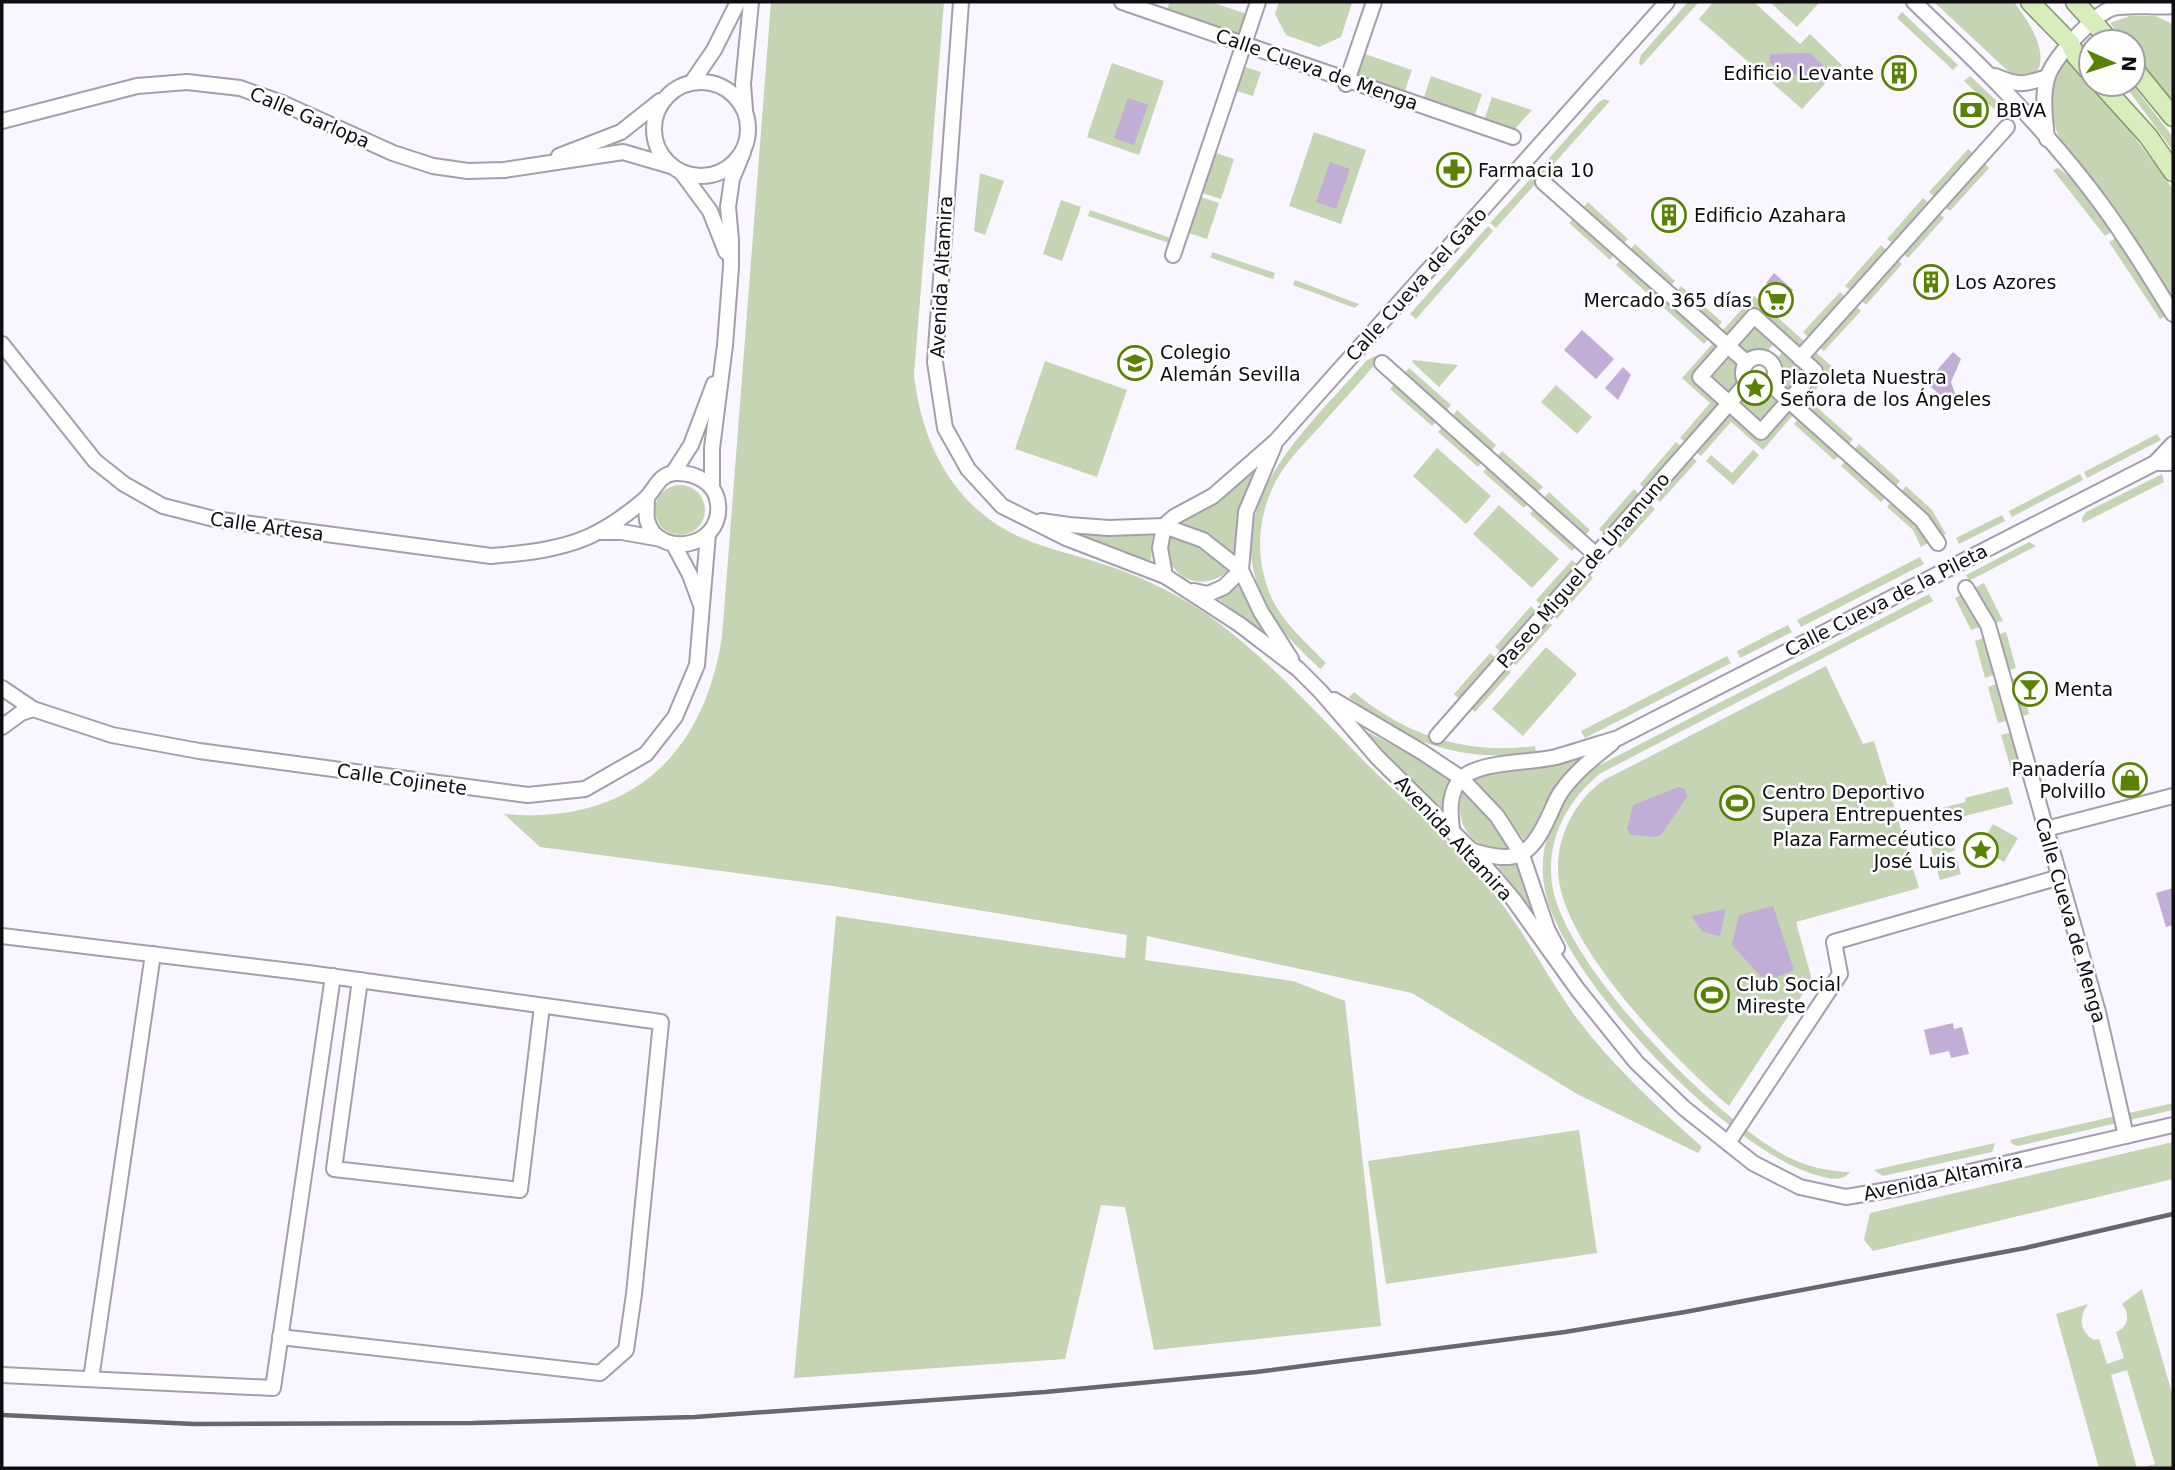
<svg xmlns="http://www.w3.org/2000/svg" width="2175" height="1470" viewBox="0 0 2175 1470" font-family="'DejaVu Sans',sans-serif">
<rect width="100%" height="100%" fill="#faf6ff"/>
<g fill="#c5d5b3">
<path d="M771 2H944L914 375C922 445 954 508 1022 538 1050 550 1080 556 1109 566 1148 579 1187 599 1220 624 1274 665 1321 718 1369 766 1417 813 1471 859 1510 915 1533 948 1552 983 1575 1016 1612 1065 1656 1106 1702 1147L1698 1153 1577 1094 1412 993 1147 936 1145 960 1293 981 1345 1001 1381 1326 1154 1350 1125 1207 1101 1205 1065 1359 794 1378 836 916 1125 958 1127 935 833 886 540 847 504 814C628 825 703 758 722 637Z"/>
<polygon points="1170,2 1211,2 1247,14 1240,36 1166,11"/>
<polygon points="1279,2 1352,2 1352,3 1341,37 1319,47 1286,35 1275,14"/>
<polygon points="1688,2 1699,2 1641,66 1639,63 1641,55"/>
<polygon points="1713,2 1754,2 1800,44 1810,34 1842,65 1802,109 1699,19"/>
<polygon points="1770,2 1820,2 1797,27"/>
<path d="M1934 2H2014C2026 18 2048 49 2038 70L2025 79 2012 75Z"/>
<polygon points="1902,12 1958,65 1953,70 1897,18"/>
<polygon points="2130,16 2155,16 2173,24 2173,102 2133,52 2133,42 2125,42 2110,23"/>
<polygon points="1362,53 1412,70 1404,93 1355,76"/>
<path d="M2068 59 2118 115 2173 189V300L2130 231 2063 146C2049 119 2045 82 2068 59Z"/>
<polygon points="1112,63 1164,81 1139,155 1087,137"/>
<polygon points="1245,67 1261,72 1253,96 1237,91"/>
<polygon points="1431,76 1482,94 1474,117 1423,100"/>
<polygon points="1970,76 1999,103 1994,109 1964,81"/>
<polygon points="2124,84 2132,84 2173,137 2173,151"/>
<polygon points="1492,97 1532,110 1514,130 1484,120"/>
<polygon points="1604,99 1610,101 1541,178 1536,173 1599,102"/>
<polygon points="1314,132 1366,150 1341,224 1289,206"/>
<polygon points="1968,149 1974,154 1935,197 1929,192"/>
<polygon points="1213,152 1234,159 1221,199 1199,192"/>
<polygon points="1983,162 1989,168 1950,211 1943,206"/>
<path d="M2058 168C2076 178 2098 215 2111 232L2105 236 2053 170Z"/>
<polygon points="980,173 1004,181 985,235 974,231"/>
<polygon points="1533,176 1538,181 1496,228 1490,223"/>
<polygon points="1198,196 1219,203 1207,239 1186,232"/>
<polygon points="1923,198 1929,203 1893,244 1887,239"/>
<polygon points="1061,200 1081,207 1062,261 1043,254"/>
<polygon points="1588,202 1628,239 1623,244 1583,208"/>
<polygon points="1090,210 1171,238 1169,243 1088,216"/>
<polygon points="1938,212 1944,218 1908,258 1902,253"/>
<polygon points="1575,217 1615,254 1610,260 1569,223"/>
<polygon points="1488,226 1493,231 1416,319 1410,314"/>
<polygon points="2116,238 2166,316 2160,319 2109,242"/>
<polygon points="1635,244 1675,281 1670,286 1630,250"/>
<polygon points="1881,245 1887,251 1851,291 1845,286"/>
<polygon points="1212,252 1275,273 1273,279 1211,258"/>
<polygon points="1621,259 1662,296 1657,302 1616,265"/>
<polygon points="1896,259 1902,264 1866,305 1860,299"/>
<polygon points="1295,280 1359,304 1355,308 1293,285"/>
<polygon points="1681,286 1722,322 1717,328 1676,292"/>
<polygon points="1840,292 1845,297 1809,338 1803,332"/>
<polygon points="1754,296 1805,342 1800,348 1755,307 1728,338 1721,332"/>
<polygon points="1668,301 1709,338 1704,344 1663,307"/>
<polygon points="1855,305 1861,311 1824,351 1818,346"/>
<polygon points="1755,325 1775,342 1765,354 1759,352 1748,356 1737,346"/>
<polygon points="1714,342 1720,347 1693,377 1722,403 1686,443 1680,438 1710,403 1682,378"/>
<polygon points="1784,350 1806,371 1788,391 1777,381 1778,367 1775,361"/>
<polygon points="1814,351 1834,368 1803,405 1797,400 1824,369 1809,356"/>
<path d="M1384 354C1364 377 1344 400 1324 422 1310 438 1294 453 1282 471 1256 510 1253 561 1274 603 1287 626 1307 644 1326 663L1320 669C1303 652 1283 635 1271 613 1209 510 1304 433 1366 361L1373 357Z"/>
<polygon points="1729,355 1740,365 1738,376 1740,382 1729,393 1710,376"/>
<polygon points="1413,360 1458,365 1439,387 1412,362"/>
<polygon points="1045,361 1127,390 1097,477 1015,449"/>
<polygon points="1409,368 1451,405 1446,411 1404,374"/>
<polygon points="1395,383 1438,420 1432,426 1390,389"/>
<polygon points="1556,385 1592,417 1577,434 1541,402"/>
<polygon points="1749,391 1762,393 1768,391 1780,401 1761,421 1739,401"/>
<polygon points="1812,403 1853,439 1848,445 1807,409"/>
<polygon points="1789,409 1794,414 1763,450 1731,422 1701,456 1695,451 1731,411 1763,439"/>
<polygon points="1457,410 1496,445 1491,451 1452,417"/>
<polygon points="1799,418 1840,455 1834,460 1794,424"/>
<polygon points="1443,426 1483,461 1478,467 1438,432"/>
<polygon points="2157,434 2161,440 2087,478 2084,472"/>
<polygon points="1676,442 1682,447 1645,489 1640,484"/>
<polygon points="1859,444 1900,481 1895,487 1854,450"/>
<polygon points="1437,448 1491,496 1466,524 1413,476"/>
<polygon points="1753,450 1759,455 1733,485 1706,461 1711,455 1732,473"/>
<polygon points="1502,451 1543,487 1537,493 1497,457"/>
<polygon points="1691,456 1697,461 1660,502 1655,497"/>
<polygon points="1846,460 1886,496 1881,502 1841,466"/>
<polygon points="1489,466 1529,502 1524,508 1483,472"/>
<polygon points="1253,469 1255,470 1238,520 1236,555 1211,536 1180,522 1212,504"/>
<polygon points="2080,474 2083,480 2012,517 2009,511"/>
<polygon points="2162,474 2164,482 2083,523 2082,518 2086,512"/>
<circle cx="680" cy="510" r="25"/>
<polygon points="1906,486 1932,510 1946,534 1939,538 1926,514 1901,492"/>
<polygon points="1634,489 1640,495 1605,535 1599,529"/>
<polygon points="1549,492 1590,530 1585,536 1543,499"/>
<polygon points="1892,501 1917,524 1928,543 1921,547 1913,530 1887,507"/>
<polygon points="1649,503 1655,509 1620,548 1614,543"/>
<polygon points="1499,505 1559,559 1532,588 1473,534"/>
<polygon points="1535,508 1577,545 1572,551 1530,514"/>
<polygon points="2002,515 2005,521 1959,544 1956,538"/>
<polygon points="1153,533 1151,561 1086,537 1086,534"/>
<path d="M1170 536C1194 543 1211 554 1228 571 1200 596 1158 574 1170 536Z"/>
<polygon points="2029,542 2036,546 1969,581 1966,575"/>
<polygon points="1920,557 1924,564 1801,627 1797,620"/>
<polygon points="1572,560 1578,565 1542,606 1536,600"/>
<polygon points="1588,573 1593,578 1557,619 1552,614"/>
<polygon points="1984,583 2003,621 1993,623 1974,588"/>
<polygon points="1237,584 1246,596 1263,629 1261,631 1217,598 1217,596"/>
<polygon points="1965,593 1983,626 1971,630 1955,598"/>
<path d="M1929 594 1933 601 1601 773C1567 800 1546 840 1552 884 1563 964 1717 1121 1788 1157 1808 1167 1828 1171 1850 1172 1841 1183 1827 1178 1816 1175 1729 1151 1562 978 1545 890 1535 841 1560 794 1598 766Z"/>
<polygon points="1531,606 1537,612 1501,652 1495,647"/>
<polygon points="1546,620 1552,625 1516,665 1510,661"/>
<polygon points="1788,625 1792,632 1740,658 1737,651"/>
<polygon points="2006,632 2016,668 2006,671 1996,635"/>
<polygon points="1986,637 1997,674 1985,678 1975,641"/>
<polygon points="1546,647 1577,674 1523,736 1492,709"/>
<polygon points="1490,653 1496,658 1459,699 1454,694"/>
<polygon points="1727,656 1731,663 1585,738 1581,731"/>
<path d="M1826 666 1863 744 1874 741 1919 888 1796 922 1812 980 1729 1106C1674 1059 1585 967 1563 898 1548 855 1568 805 1604 780Z"/>
<polygon points="1505,667 1511,672 1475,712 1469,707"/>
<polygon points="2019,678 2029,714 2019,717 2009,680"/>
<polygon points="1999,683 2009,720 1998,723 1988,687"/>
<path d="M1354 692C1406 736 1467 755 1535 746L1536 753C1467 763 1402 744 1349 697Z"/>
<polygon points="1368,732 1429,765 1452,780 1444,809 1441,809 1366,734"/>
<polygon points="2013,732 2025,772 2013,776 2001,735"/>
<polygon points="1579,756 1581,759 1552,790 1532,831 1524,840 1494,800 1475,780 1490,772 1531,769"/>
<polygon points="2008,787 2013,804 1937,823 1934,810 1965,802 1965,798"/>
<path d="M1462 793H1466L1492 822 1508 849C1474 853 1453 825 1462 793Z"/>
<polygon points="1993,824 2018,838 2004,862 1979,848"/>
<polygon points="1950,836 1955,850 1945,854 1948,863 1957,860 1961,874 1940,880 1929,842"/>
<polygon points="1518,863 1536,912 1532,914 1498,868 1499,866"/>
<polygon points="2173,1103 2173,1110 2018,1146 2012,1144 2010,1140"/>
<polygon points="1579,1130 1597,1253 1386,1284 1368,1161"/>
<polygon points="2173,1142 2173,1179 1873,1251 1864,1240 1870,1213"/>
<polygon points="1995,1143 1992,1152 1883,1176 1874,1170"/>
<path d="M2142 1289 2173 1397V1468H2140L2155 1464 2127 1370 2111 1375 2137 1468H2099L2056 1314 2088 1304C2079 1317 2079 1331 2094 1340L2099 1339 2107 1364 2124 1358 2116 1332C2129 1327 2130 1314 2122 1304Z"/>
</g>
<g fill="#c1add5">
<polygon points="1810,53 1823,65 1822,74 1782,75 1770,62 1770,54"/>
<polygon points="1128,98 1148,105 1134,145 1114,138"/>
<polygon points="1330,162 1350,169 1336,209 1316,202"/>
<polygon points="1774,273 1793,290 1785,300 1766,283"/>
<polygon points="1582,330 1614,359 1596,379 1564,350"/>
<polygon points="1953,352 1961,359 1951,382 1956,396 1950,403 1926,383"/>
<polygon points="1623,367 1631,375 1618,400 1605,388"/>
<polygon points="1679,787 1685,789 1687,797 1661,835 1655,837 1631,835 1627,829 1633,805"/>
<polygon points="2173,888 2173,925 2166,927 2156,893"/>
<polygon points="1773,906 1794,970 1766,982 1732,945 1739,915"/>
<polygon points="1726,909 1720,936 1703,932 1691,916"/>
<polygon points="1953,1023 1954,1029 1962,1027 1969,1054 1951,1058 1949,1051 1930,1055 1924,1030"/>
</g>
<g fill="none" stroke-linecap="round" stroke-linejoin="round">
<g stroke="#a49dab" stroke-width="18">
<g id="minor">
<polyline points="961,2 935,362 945,428 968,469 1002,506 1066,538 1165,576 1239,624 1298,669 1321,692 1377,757 1472,851 1513,899 1578,990 1636,1062 1684,1108 1753,1163 1800,1187 1846,1197 1900,1188 2173,1125"/>
<polyline points="1122,2 1513,137"/>
<path d="M1914 2C1976 61 2038 121 2090 189 2121 229 2147 272 2173 314"/>
<path d="M1995 76C2018 86 2024 85 2047 77"/>
<polyline points="692,82 714,50 738,2"/>
<circle cx="701" cy="129" r="47"/>
<polyline points="1346,84 1374,2"/>
<polyline points="745,110 743,84 751,2"/>
<polyline points="2,121 137,86 187,82 240,88 282,103 393,153 433,166 468,171 504,170 623,152 671,166"/>
<path d="M2047 139C2045 119 2042 98 2047 79 2052 59 2094 14 2113 8 2129 4 2155 8 2173 6"/>
<polyline points="559,156 621,132 660,101"/>
<polyline points="682,173 710,211 726,252"/>
<polyline points="1543,182 1746,362"/>
<polyline points="1173,255 1258,2"/>
<polygon points="1754,316 1815,371 1761,432 1700,377"/>
<path d="M2 344 95 461 124 484 163 506 214 519 491 556C528 553 568 549 600 531 615 523 631 511 644 500 655 491 658 474 675 473 695 472 716 483 718 504 723 549 657 559 647 520 646 514 647 505 647 498"/>
<circle cx="1759" cy="373" r="16"/>
<polyline points="1800,358 2007,127"/>
<polyline points="1382,363 1596,555"/>
<polyline points="1770,384 1922,520 1938,543"/>
<polyline points="2155,463 2173,463"/>
<polyline points="673,473 691,445 714,384"/>
<polyline points="712,487 712,448 725,345 731,267 731,240 728,207 732,179 743,152"/>
<polyline points="1041,521 1069,525 1109,528 1164,526 1203,540 1241,570 1261,612 1291,659"/>
<polyline points="600,532 622,532 661,539"/>
<polyline points="674,545 690,575 701,605"/>
<polyline points="1165,576 1160,548 1164,526 1174,517 1213,496 1276,441 1667,2"/>
<polyline points="1966,588 1988,625 2098,1012 2126,1136"/>
<polyline points="1194,591 1208,594 1224,587 1241,570 1246,512 1274,446"/>
<polyline points="2,688 33,709 112,735 199,751 528,795 585,789 646,754 675,717 697,665 708,534"/>
<polyline points="1334,700 1422,752 1461,778 1497,816 1522,855 1547,929 1557,948"/>
<polyline points="2,727 21,713 33,709"/>
<polyline points="1437,736 1746,384"/>
<path d="M1452 829C1450 812 1448 792 1462 778 1480 761 1531 763 1556 757 1577 751 1598 744 1618 738L2155 463 2173 444"/>
<polyline points="2046,829 2173,796"/>
<path d="M1473 851C1516 864 1530 858 1549 816 1553 808 1556 799 1561 792 1575 772 1593 758 1612 743"/>
<polyline points="2,936 308,973 661,1022 634,1294 626,1350 600,1373 280,1337"/>
<polyline points="360,980 334,1169 520,1190 542,1006"/>
<polyline points="1728,1143 1840,974 1834,942 2060,877"/>
<polyline points="2,1375 273,1388 333,976"/>
<polyline points="91,1379 153,954"/>
</g>
</g>
<g stroke="#809764" stroke-width="21">
<g id="major">
<polyline points="2030,2 2070,43 2076,56 2091,73"/>
<polyline points="2075,2 2111,42"/>
<polyline points="2133,68 2173,117"/>
<polyline points="2101,84 2148,136 2173,172"/>
</g>
</g>
<use href="#minor" stroke="#fff" stroke-width="14"/>
<use href="#major" stroke="#d7edbc" stroke-width="18"/>
<polyline stroke="#69666c" stroke-width="4.5" points="2,1415 194,1424 473,1423 695,1417 1045,1392 1256,1372 1565,1332 1685,1312 2025,1248 2173,1214"/>
</g>
<defs>
<g id="building-ring" transform="scale(1.75)"><circle r="9.5" fill="#fff" stroke="#598102" stroke-width="1.5"/><path d="M-4-6H4V6H1V3H-1V6H-4ZM-2.5-4.3h1.7v1.8h-1.7ZM.8-4.3h1.7v1.8H.8ZM-2.5-1h1.7V.8h-1.7ZM.8-1h1.7V.8H.8Z" fill="#598102"/></g>
<g id="bank-ring" transform="scale(1.75)"><circle r="9.5" fill="#fff" stroke="#598102" stroke-width="1.5"/><path d="M-6-4H6V4H-6ZM0-2.3a2.3 2.3 0 1 0 0 4.6a2.3 2.3 0 1 0 0-4.6Z" fill="#598102"/></g>
<g id="pharmacy-ring" transform="scale(1.75)"><circle r="9.5" fill="#fff" stroke="#598102" stroke-width="1.5"/><path d="M-2-6h4v4h4v4h-4v4h-4v-4h-4v-4h4Z" fill="#598102"/></g>
<g id="supermarket-ring" transform="scale(1.75)"><circle r="9.5" fill="#fff" stroke="#598102" stroke-width="1.5"/><path d="M-6-5.5h2.5l.6 2H6L4.5 2H-2.5L-4.4-4H-6ZM-1.5 3.2a1.3 1.3 0 1 0 .1 0ZM3 3.2a1.3 1.3 0 1 0 .1 0Z" fill="#598102"/></g>
<g id="school-ring" transform="scale(1.75)"><circle r="9.5" fill="#fff" stroke="#598102" stroke-width="1.5"/><path d="M0-5L7-2L0 1L-7-2ZM-4 1L0 2.5L4 1V4Q0 6-4 4Z" fill="#598102"/></g>
<g id="sight-ring" transform="scale(1.75)"><circle r="9.5" fill="#fff" stroke="#598102" stroke-width="1.5"/><path d="M0-6L1.8-2.2L6-1.7L2.9 1.2L3.7 5.4L0 3.3L-3.7 5.4L-2.9 1.2L-6-1.7L-1.8-2.2Z" fill="#598102"/></g>
<g id="bar-ring" transform="scale(1.75)"><circle r="9.5" fill="#fff" stroke="#598102" stroke-width="1.5"/><path d="M-6-5H6L.8 .8V4.5H3.5V6h-7V4.5H-.8V.8Z" fill="#598102"/></g>
<g id="shop-ring" transform="scale(1.75)"><circle r="9.5" fill="#fff" stroke="#598102" stroke-width="1.5"/><path d="M-5-2.5h2.3a2.7 3.5 0 0 1 5.4 0H5L5.5 6h-11ZM-1.5-2.5h3a1.5 2.3 0 0 0-3 0Z" fill="#598102"/></g>
<g id="stadium-ring" transform="scale(1.75)"><circle r="9.5" fill="#fff" stroke="#598102" stroke-width="1.5"/><path d="M0-5a6.5 5 0 1 0 0 10a6.5 5 0 1 0 0-10ZM-3.5-1.8h7v3.6h-7Z" fill="#598102"/></g>
</defs>
<g fill-rule="evenodd">
<use href="#building-ring" x="1899" y="73"/>
<use href="#bank-ring" x="1971" y="110"/>
<use href="#pharmacy-ring" x="1454" y="170"/>
<use href="#building-ring" x="1669" y="215"/>
<use href="#building-ring" x="1931" y="282"/>
<use href="#supermarket-ring" x="1776" y="300"/>
<use href="#school-ring" x="1135" y="363"/>
<use href="#sight-ring" x="1755" y="388"/>
<use href="#bar-ring" x="2030" y="689"/>
<use href="#shop-ring" x="2130" y="780"/>
<use href="#stadium-ring" x="1737" y="803"/>
<use href="#sight-ring" x="1981" y="850"/>
<use href="#stadium-ring" x="1712" y="995"/>
</g>
<g text-anchor="middle" dominant-baseline="central" stroke-width="5" stroke-linejoin="round" paint-order="stroke">
<g font-size="19" fill="#0f0d12" stroke="#fff">
<text transform="translate(1317 69) rotate(19)">Calle Cueva de Menga</text>
<text transform="translate(310 117) rotate(23)">Calle Garlopa</text>
<text transform="translate(941 277) rotate(-87)">Avenida Altamira</text>
<text transform="translate(1416 284) rotate(-48)">Calle Cueva del Gato</text>
<text transform="translate(267 526) rotate(8)">Calle Artesa</text>
<text transform="translate(1583 570) rotate(-49)">Paseo Miguel de Unamuno</text>
<text transform="translate(1886 600) rotate(-27)">Calle Cueva de la Pileta</text>
<text transform="translate(402 779) rotate(8)">Calle Cojinete</text>
<text transform="translate(1454 838) rotate(47)">Avenida Altamira</text>
<text transform="translate(2071 920) rotate(74)">Calle Cueva de Menga</text>
<text transform="translate(1943 1177) rotate(-12)">Avenida Altamira</text>
</g>
<g font-size="19" fill="#0f0d12" stroke="#fff" text-anchor="start">
<text x="1874" y="73" text-anchor="end">Edificio Levante</text>
<text x="1996" y="110">BBVA</text>
<text x="1478" y="170">Farmacia 10</text>
<text x="1694" y="215">Edificio Azahara</text>
<text x="1955" y="282">Los Azores</text>
<text x="1752" y="300" text-anchor="end">Mercado 365 días</text>
<text x="1160" y="352">Colegio<tspan x="1160" dy="22">Alemán Sevilla</tspan></text>
<text x="1780" y="377">Plazoleta Nuestra<tspan x="1780" dy="22">Señora de los Ángeles</tspan></text>
<text x="2054" y="689">Menta</text>
<text x="2106" y="769" text-anchor="end">Panadería<tspan x="2106" dy="22">Polvillo</tspan></text>
<text x="1762" y="792">Centro Deportivo<tspan x="1762" dy="22">Supera Entrepuentes</tspan></text>
<text x="1956" y="839" text-anchor="end">Plaza Farmecéutico<tspan x="1956" dy="22">José Luis</tspan></text>
<text x="1736" y="984">Club Social<tspan x="1736" dy="22">Mireste</tspan></text>
</g>
</g>
<rect width="2175" height="1470" fill="none" stroke="#0f0d12" stroke-width="7"/>
<g transform="translate(2112 63) rotate(93)"><circle r="33" fill="#ffffff" stroke="#9f9ea0" stroke-width="2"/>
<path d="M0-5L12 26L0 18L-12 26Z" fill="#598102"/>
<text y="-10" font-size="19" font-weight="bold" text-anchor="middle" fill="#0f0d12">N</text>
</g>
</svg>
